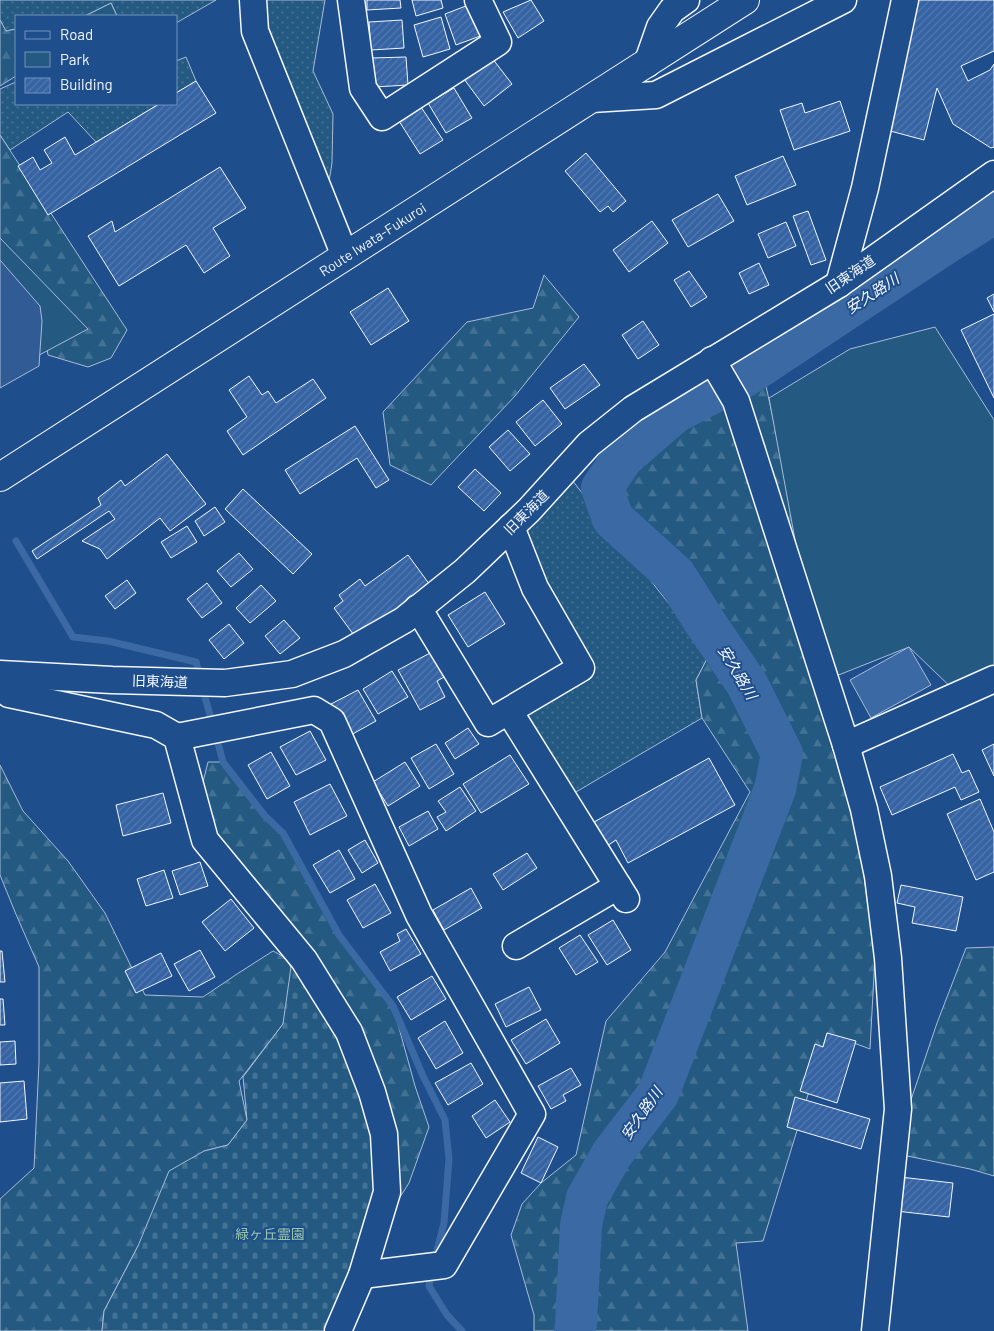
<svg xmlns="http://www.w3.org/2000/svg" width="994" height="1331" viewBox="0 0 994 1331" font-family="Barlow,'Noto Sans JP',sans-serif">
<defs>
<pattern id="grass-dots" width="8" height="8" patternUnits="userSpaceOnUse" patternTransform="scale(1.25)"><rect width="8" height="8" fill="#245a82"/><path d="M2 2h.1M6 6h.1" fill="none" stroke="#447295" stroke-width="1.8" stroke-linecap="round"/></pattern>
<pattern id="forest-firs" width="22" height="20" patternUnits="userSpaceOnUse" patternTransform="scale(1.25)"><rect width="22" height="20" fill="#245a82"/><path d="M5 1l3.5 6h-7zM16 11l3.5 6h-7z" fill="#447295"/></pattern>
<pattern id="cemetery-stones" width="16" height="16" patternUnits="userSpaceOnUse" patternTransform="scale(1.25)"><rect width="16" height="16" fill="#245a82"/><path d="M2 7V4a2 2 0 0 1 4 0v3zM10 15v-3a2 2 0 0 1 4 0v3z" fill="#447295"/></pattern>
<pattern id="building-hatch" width="6" height="6" patternUnits="userSpaceOnUse" patternTransform="scale(1.25)"><rect width="6" height="6" fill="#3563a3"/><path d="M-1 1l2-2M0 6l6-6M5 7l2-2" fill="none" stroke="#537ab1"/></pattern>
</defs>
<rect width="100%" height="100%" fill="#1f4e8c"/>
<g fill="url(#grass-dots)" stroke="#a8bbd7">
<polygon points="0,0 216,0 176,23 176,16 117,16 111,3 85,16 16,16 16,29 6,31 0,20"/>
<polygon points="240,0 325,0 313,71 333,114 332,163 325,207 264,53"/>
<polygon points="186,57 196,81 176,93 176,61"/>
<polygon points="16,82 16,104 159,104 96,142 68,112 10,150 0,135 0,89"/>
<polygon points="565,471 709,655 696,680 702,718 564,799 514,718 587,671 515,524"/>
</g>
<g fill="url(#forest-firs)" stroke="#a8bbd7">
<polygon points="111,3 117,16 85,16"/>
<polygon points="0,20 6,31 16,29 16,76 0,86"/>
<polygon points="0,135 127,330 111,358 88,367 48,355 40,306 0,256"/>
<polygon points="544,275 579,317 515,396 431,485 390,465 383,412 467,322 533,308"/>
<polygon points="766,386 800,542 846,745 875,956 870,1049 827,1033 763,1241 736,1243 748,1331 534,1331 534,1315 511,1235 522,1204 541,1183 576,1155 606,1021 665,952 750,792 702,718 696,680 709,655 613,519 615,470 691,403"/>
<polygon points="208,762 223,762 283,833 339,935 393,1006 415,1086 429,1127 409,1183 393,1208 283,934 254,878 215,831 202,786"/>
<polygon points="0,765 23,811 68,861 105,913 145,995 203,997 237,974 273,951 286,958 294,973 283,1024 239,1081 247,1120 228,1145 204,1151 138,1246 104,1311 102,1331 0,1331 0,1199 34,1168 39,1062 39,967 15,912 0,875"/>
<polygon points="994,947 994,1176 970,1169 893,1153 937,1023 966,948"/>
</g>
<polygon fill="url(#cemetery-stones)" stroke="#a8bbd7" points="304,960 360,1062 380,1186 338,1331 102,1331 104,1311 138,1246 169,1171 204,1151 228,1145 247,1120 243,1077 283,1024 291,967"/>
<g fill="#245a82" stroke="#a8bbd7">
<polygon points="0,238 88,329 0,376"/>
<polygon points="935,327 994,420 994,679 959,695 909,647 826,680 814,643 769,398 850,349"/>
</g>
<polygon fill="#305b95" stroke="#a8bbd7" points="0,260 40,306 42,321 39,366 0,388"/>
<polygon fill="#3b69a3" stroke="#a8bbd7" points="909,647 931,685 871,718 850,680"/>
<g fill="none" stroke-linecap="round" stroke-linejoin="round">
<g stroke="#3b69a3" stroke-width="7">
<polyline points="16,541 73,637 108,641 196,662 200,677"/>
<polyline points="202,687 213,725"/>
<polyline points="216,735 223,762 265,816 283,833 339,935 393,1006 423,1076 445,1120 449,1159 444,1223 435,1258"/>
<polyline points="432,1271 429,1286 447,1315 462,1331"/>
</g>
<polyline stroke="#3b69a3" stroke-width="42" points="575,1331 576,1324 581,1225 587,1198 612,1154 658,1094 775,789 782,754 747,684 706,624 675,575 613,519 602,488 623,457 675,412 745,376 946,243 994,213"/>
</g>
<g fill="url(#building-hatch)" stroke="#f2f6ff">
<polygon points="367,0 400,0 401,8 367,10"/>
<polygon points="412,0 441,0 443,8 416,16"/>
<polygon points="531,0 544,21 518,38 503,12"/>
<polygon points="911,0 994,0 994,51 961,66 968,81 990,70 994,64 994,147 991,148 953,124 937,88 924,140 879,128"/>
<polygon points="471,4 483,35 456,45 445,14"/>
<polygon points="441,17 450,49 423,57 414,25"/>
<polygon points="402,20 404,48 371,50 369,22"/>
<polygon points="406,57 408,85 374,87 372,58"/>
<polygon points="492,58 512,84 484,106 464,79"/>
<polygon points="196,81 216,113 48,215 18,166 33,157 40,170 52,163 44,150 65,137 75,155 159,104 176,104 176,93"/>
<polygon points="454,88 472,118 446,133 428,103"/>
<polygon points="840,101 850,131 794,150 780,110 802,103 805,113"/>
<polygon points="421,107 443,140 420,154 399,121"/>
<polygon points="586,153 626,201 613,212 608,206 600,212 565,171"/>
<polygon points="783,156 796,185 747,205 735,176"/>
<polygon points="220,167 246,208 213,228 230,256 204,273 186,245 119,286 88,236 112,221 115,232"/>
<polygon points="718,194 734,221 688,247 672,220"/>
<polygon points="808,211 826,260 811,265 793,216"/>
<polygon points="652,221 668,243 629,272 613,250"/>
<polygon points="786,222 796,246 768,258 758,234"/>
<polygon points="759,263 769,285 749,294 739,273"/>
<polygon points="689,271 707,297 691,307 674,280"/>
<polygon points="388,288 409,321 371,345 350,312"/>
<polygon points="994,294 994,312 987,298"/>
<polygon points="994,314 994,398 961,330"/>
<polygon points="643,321 659,345 638,359 622,335"/>
<polygon points="584,364 600,385 565,409 550,388"/>
<polygon points="249,376 262,395 268,391 276,403 313,379 326,398 243,455 227,431 247,417 229,390"/>
<polygon points="543,400 562,424 535,446 516,422"/>
<polygon points="355,426 389,480 376,488 357,458 300,494 285,470"/>
<polygon points="508,430 530,454 510,471 489,447"/>
<polygon points="167,454 206,504 170,531 160,518 107,559 100,549 82,541 115,519 109,511 37,559 32,551 101,505 98,498 121,480 125,486"/>
<polygon points="475,469 501,493 484,511 458,487"/>
<polygon points="243,489 312,554 293,574 225,509"/>
<polygon points="215,507 225,522 204,536 195,521"/>
<polygon points="187,526 197,542 171,558 161,542"/>
<polygon points="239,553 253,569 231,587 217,571"/>
<polygon points="408,555 430,585 356,638 334,608 343,601 339,595 360,579 365,586"/>
<polygon points="127,580 136,593 115,609 105,596"/>
<polygon points="207,583 222,603 202,618 187,599"/>
<polygon points="261,585 276,601 250,623 236,608"/>
<polygon points="485,592 505,624 468,647 448,615"/>
<polygon points="284,620 300,638 280,654 265,636"/>
<polygon points="229,624 244,643 224,659 209,640"/>
<polygon points="432,652 446,676 437,681 445,697 420,710 398,670"/>
<polygon points="392,671 408,697 378,714 363,689"/>
<polygon points="358,690 376,721 349,736 331,704"/>
<polygon points="468,728 479,744 455,759 445,743"/>
<polygon points="310,731 326,760 296,775 280,747"/>
<polygon points="436,744 454,774 429,789 411,758"/>
<polygon points="994,744 994,776 982,750"/>
<polygon points="271,752 290,786 267,799 248,765"/>
<polygon points="953,754 962,773 969,770 979,792 961,800 955,787 892,815 880,787"/>
<polygon points="510,755 529,784 481,813 463,784"/>
<polygon points="709,758 735,805 628,863 616,840 607,846 594,822"/>
<polygon points="405,762 420,786 388,806 373,782"/>
<polygon points="330,784 347,816 310,835 294,802"/>
<polygon points="460,787 476,811 446,831 437,817 446,812 438,801"/>
<polygon points="163,793 171,823 123,836 116,805"/>
<polygon points="980,799 994,832 994,872 976,880 947,814"/>
<polygon points="428,811 438,829 409,846 399,827"/>
<polygon points="365,840 378,863 362,873 348,850"/>
<polygon points="339,850 355,879 330,893 313,865"/>
<polygon points="527,853 537,868 503,890 493,874"/>
<polygon points="200,862 208,886 180,895 172,871"/>
<polygon points="164,870 173,898 146,906 137,879"/>
<polygon points="375,884 391,913 363,928 347,900"/>
<polygon points="901,885 963,897 956,931 912,923 915,907 897,903"/>
<polygon points="471,888 482,908 444,930 433,910"/>
<polygon points="231,899 254,928 225,951 202,922"/>
<polygon points="613,920 631,950 607,965 588,935"/>
<polygon points="406,929 421,954 390,971 380,952 400,941 397,934"/>
<polygon points="580,935 598,962 576,975 559,948"/>
<polygon points="200,950 215,977 189,991 174,964"/>
<polygon points="0,951 2,951 5,982 0,982"/>
<polygon points="161,953 172,976 136,993 125,971"/>
<polygon points="432,976 446,999 411,1020 397,997"/>
<polygon points="529,987 541,1010 506,1027 495,1004"/>
<polygon points="0,999 3,999 5,1025 0,1025"/>
<polygon points="546,1019 560,1043 526,1064 511,1040"/>
<polygon points="445,1021 463,1053 436,1069 418,1038"/>
<polygon points="827,1033 856,1041 837,1103 800,1091 815,1044 823,1047"/>
<polygon points="15,1041 16,1064 0,1065 0,1042"/>
<polygon points="471,1063 483,1084 448,1105 435,1083"/>
<polygon points="571,1068 581,1085 563,1095 566,1101 551,1109 538,1086"/>
<polygon points="24,1081 27,1119 0,1122 0,1083"/>
<polygon points="795,1097 870,1119 861,1149 787,1127"/>
<polygon points="495,1100 510,1122 486,1138 472,1116"/>
<polygon points="538,1137 558,1147 541,1183 521,1173"/>
<polygon points="900,1177 953,1183 949,1217 896,1211"/>
</g>
<g fill="none" stroke-linecap="round" stroke-linejoin="round">
<g stroke="#f2f6ff" stroke-width="29">
<g id="minor">
<polyline points="253,0 255,31 345,256"/>
<polyline points="351,0 363,88 382,117 498,42 478,0"/>
<polyline points="647,64 660,27 672,10 686,0"/>
<polyline points="591,99 656,95 843,0"/>
<polyline points="839,284 865,188 905,0"/>
<polyline points="712,360 736,401 846,745 864,809 878,876 888,958 898,1109 875,1331"/>
<polyline points="418,608 488,723 581,668 535,588 511,527"/>
<polyline points="0,674 112,680 225,683 292,674 344,654 404,620 465,571 529,510 589,444 633,409 839,284 994,174"/>
<polyline points="0,683 9,694 156,725 177,737 205,840 304,960 349,1032 372,1092 384,1134 387,1192 362,1275 338,1331"/>
<polyline points="509,711 626,899"/>
<polyline points="177,737 314,710 332,721 419,915 532,1114 444,1265 362,1275"/>
<polyline points="846,745 994,679"/>
<polyline points="516,946 618,886"/>
</g>
</g>
<g stroke="#f2f6ff" stroke-width="30">
<g id="major">
<path id="s1" d="M0 477 745 0"/>
</g>
</g>
<use href="#minor" stroke="#1f4e8c" stroke-width="26"/>
<use href="#major" stroke="#1f4e8c" stroke-width="28"/>
</g>
<g text-anchor="middle" dominant-baseline="central" stroke-width="4" stroke-linejoin="round" paint-order="stroke">
<g font-size="14" fill="#f2f6ff" stroke="#1f4e8c">
<text stroke="none"><textPath href="#s1" startOffset="442">Route Iwata-Fukuroi</textPath></text>
<text transform="translate(850 274) rotate(-34)">旧東海道</text>
<text transform="translate(526 512) rotate(-45)">旧東海道</text>
<text transform="translate(160 681) rotate(2)">旧東海道</text>
</g>
<g font-size="14" fill="#97c8a6" stroke="#1f4e8c">
<text x="270" y="1233">緑ヶ丘霊園</text>
</g>
<g font-size="15" font-style="italic" fill="#f2f6ff" stroke="#1f4e8c">
<text transform="translate(872 293) rotate(-33)">安久路川</text>
<text transform="translate(738 672) rotate(59)">安久路川</text>
<text transform="translate(641 1113) rotate(-55)">安久路川</text>
</g>
</g>
<rect x="15" y="15" width="162" height="90" fill="#1f4e8c" stroke="#7391ba"/>
<rect x="25" y="31" width="25" height="8" fill="#1f4e8c" stroke="#7391ba"/>
<text x="60" y="40" font-size="15" fill="#f2f6ff">Road</text>
<rect x="25" y="52" width="25" height="15" fill="#245a82" stroke="#7391ba"/>
<text x="60" y="65" font-size="15" fill="#f2f6ff">Park</text>
<rect x="25" y="78" width="25" height="15" fill="url(#building-hatch)" stroke="#7391ba"/>
<text x="60" y="90" font-size="15" fill="#f2f6ff">Building</text>
</svg>
